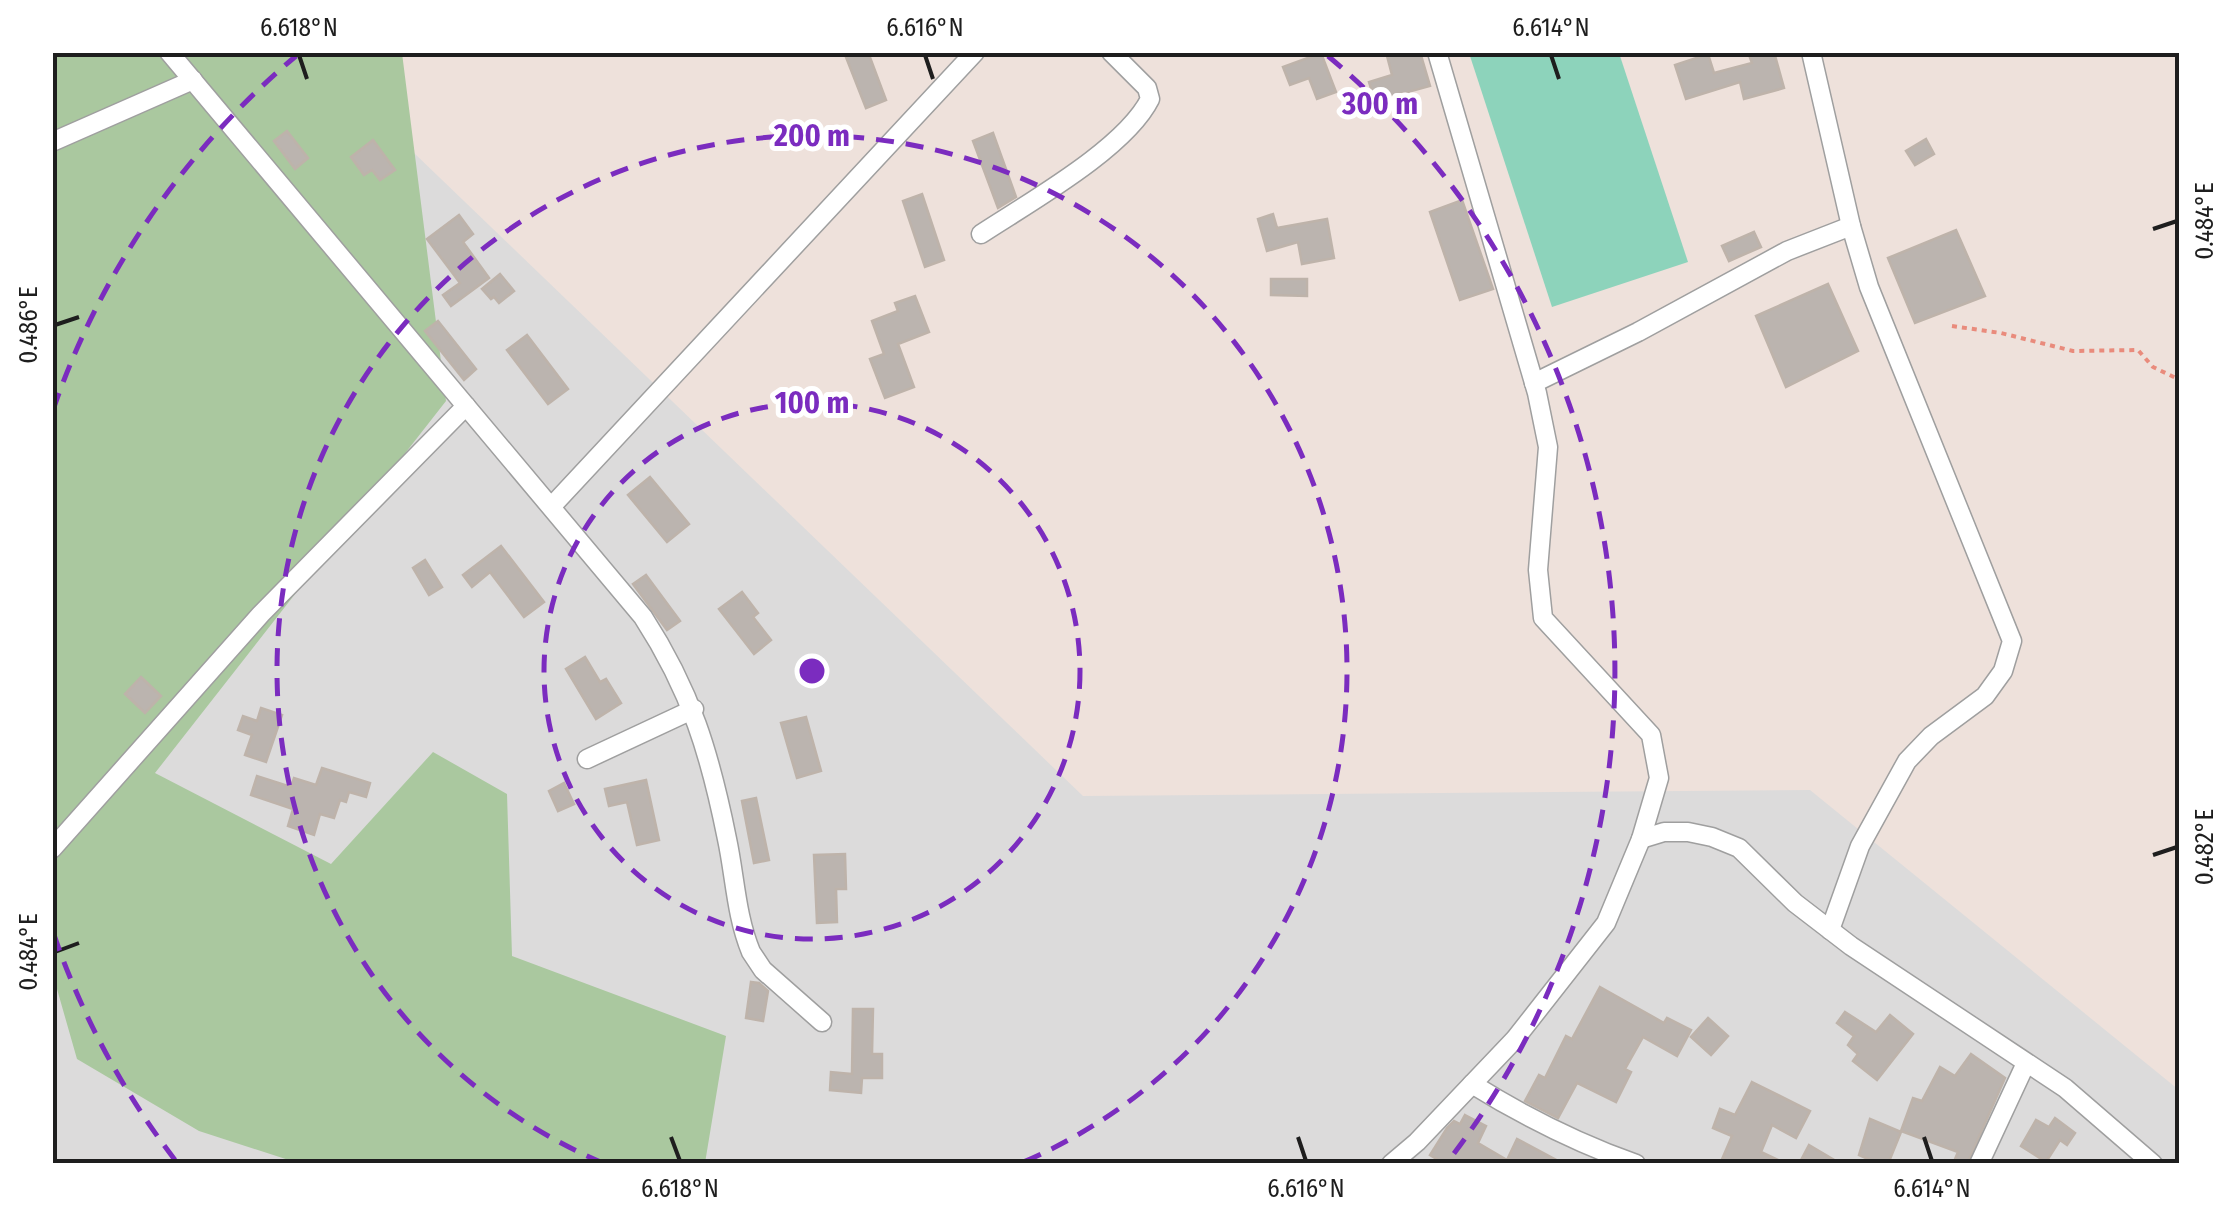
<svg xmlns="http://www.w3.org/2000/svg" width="2232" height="1216" viewBox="0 0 2232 1216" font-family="'Fira Sans Condensed',sans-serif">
<rect width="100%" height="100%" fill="#eeece6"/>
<rect fill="#dcdbdb" x="53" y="53" width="2126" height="1110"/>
<polygon fill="#eee1db" points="310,53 2179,53 2179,1090 1810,790 1083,796"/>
<polygon fill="#aac89f" points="53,53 402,53 446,401 155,773 331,864 433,752 507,794 512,956 726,1036 705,1163 298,1163 199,1131 77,1059 53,975"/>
<polygon fill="#8dd3bb" points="1469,53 1619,53 1688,262 1552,307"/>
<g fill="#bbb4af" stroke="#beb3aa" stroke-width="2.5">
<polygon points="844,52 868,52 886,100 866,108"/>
<polygon points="1386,52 1420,52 1430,86 1375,101 1369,82 1392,75"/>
<polygon points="1748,52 1774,52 1784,88 1744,99 1740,82 1686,99 1675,65 1708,54 1714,73 1752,63"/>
<polygon points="1321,53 1336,92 1317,99 1309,78 1290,85 1283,67"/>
<polygon points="287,131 308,158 295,169 274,141"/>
<polygon points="993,133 1016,197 998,208 973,141"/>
<polygon points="1926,139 1934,154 1915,165 1906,151"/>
<polygon points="373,140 395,170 380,180 372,170 364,175 351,157"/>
<polygon points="922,194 944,260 925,267 903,201"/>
<polygon points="1462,200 1493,289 1460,300 1430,212"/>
<polygon points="1273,214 1277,228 1327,219 1334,258 1302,264 1298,242 1267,251 1258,219"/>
<polygon points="459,215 473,234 463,242 489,278 451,306 443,295 460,283 427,239"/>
<polygon points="1956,230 1985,296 1915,323 1888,258"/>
<polygon points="1754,232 1761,247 1729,261 1722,246"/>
<polygon points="500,274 514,291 499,303 494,297 491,299 482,289"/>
<polygon points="1271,279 1307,279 1307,296 1271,295"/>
<polygon points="1828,284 1858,351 1786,387 1756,316"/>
<polygon points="915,296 929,332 898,344 914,387 885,398 870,359 884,354 872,321 898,311 895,303"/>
<polygon points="438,321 476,369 464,380 425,331"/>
<polygon points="527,335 568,389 548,404 507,350"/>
<polygon points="650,477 689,524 667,542 628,495"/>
<polygon points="501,546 544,602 524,617 490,572 472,587 463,575"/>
<polygon points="425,560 442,587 429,595 413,568"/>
<polygon points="646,575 680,621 667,630 633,584"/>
<polygon points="742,592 758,613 753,617 771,640 754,654 719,609"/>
<polygon points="585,657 600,682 606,679 621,703 596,719 566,669"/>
<polygon points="141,677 161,696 145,713 125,694"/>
<polygon points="261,708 282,715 266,762 245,755 252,735 238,730 243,716 257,721"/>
<polygon points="806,717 821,771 797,778 781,723"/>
<polygon points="322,768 370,783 366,797 349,792 346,802 340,800 334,818 320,814 314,835 288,826 293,809 251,795 257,776 291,787 294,778 316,785"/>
<polygon points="646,780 659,840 637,845 627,802 609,806 605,789"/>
<polygon points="564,783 574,804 558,811 549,791"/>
<polygon points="756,798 769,860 754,863 742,801"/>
<polygon points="845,854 846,889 836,889 837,922 817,923 814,855"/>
<polygon points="751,982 759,983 768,991 763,1021 746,1018"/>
<polygon points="1600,987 1664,1023 1667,1018 1691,1030 1677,1056 1643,1037 1625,1069 1631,1072 1616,1102 1577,1083 1558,1118 1525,1101 1539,1075 1545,1078 1566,1036 1572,1039"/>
<polygon points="853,1009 873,1009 872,1054 882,1054 882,1078 862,1078 861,1093 830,1090 831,1072 852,1074"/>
<polygon points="1845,1012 1876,1032 1890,1015 1913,1034 1877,1080 1853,1061 1858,1054 1848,1045 1854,1036 1837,1023"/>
<polygon points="1708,1018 1728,1036 1711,1055 1691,1037"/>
<polygon points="1971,1054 2005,1078 1967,1164 1953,1164 1958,1152 1901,1131 1913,1098 1922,1101 1940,1067 1955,1076"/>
<polygon points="1752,1082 1810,1111 1796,1138 1772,1125 1761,1152 1787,1164 1720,1164 1732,1136 1713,1128 1720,1109 1735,1115"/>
<polygon points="1465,1115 1486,1126 1478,1143 1507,1160 1517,1139 1564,1164 1445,1164 1430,1155 1447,1128 1454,1121 1460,1124"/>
<polygon points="2055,1118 2075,1133 2067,1145 2060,1140 2046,1162 2021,1146 2036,1120 2049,1127"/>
<polygon points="1870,1119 1901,1132 1888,1164 1879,1164 1859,1155"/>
<polygon points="1809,1145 1841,1164 1799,1164"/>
</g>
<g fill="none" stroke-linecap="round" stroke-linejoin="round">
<g stroke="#9f9f9f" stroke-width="21">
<g id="minor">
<path d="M169 52 643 617C691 691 710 754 727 839 735 876 736 916 751 952L763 970 822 1022"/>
<polyline points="1811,52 1851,226 1869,287 2012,641 2003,671 1985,696 1931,736 1907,761 1860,846 1830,930"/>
<polyline points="52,142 193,80"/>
<path d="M981 234C1028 203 1125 149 1150 99L1147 88 1111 52"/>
<polyline points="1534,383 1638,332 1787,251 1851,226"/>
<polyline points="552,506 975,52"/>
<polyline points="587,759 694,709"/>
<polyline points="1641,839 1664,832 1688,832 1712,837 1739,848 1795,903 1851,946 2065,1088 2153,1164"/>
<polyline points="52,849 261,614 466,406"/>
<path d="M1472 1084C1525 1117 1577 1143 1636 1164"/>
<polyline points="1391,1164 1417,1142 1515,1039 1606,923 1641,839 1659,778 1651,735 1543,618 1538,570 1548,447 1537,393 1437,52"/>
<polyline points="1979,1164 2026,1063"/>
</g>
</g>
<polyline stroke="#e98b7c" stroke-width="4" stroke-dasharray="5 5" stroke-linecap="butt" points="1952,326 2001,333 2073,351 2138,350 2153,367 2180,380"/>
<use href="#minor" stroke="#fff" stroke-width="18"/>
</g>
<path fill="none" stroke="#1e1e1e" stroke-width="4" d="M299 55 307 79M925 55 933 79M1551 55 1559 79M2153 229 2177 221M55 325 79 317M2153 855 2177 847M55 952 79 943M671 1137 680 1161M1298 1137 1306 1161M1924 1137 1932 1161"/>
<g fill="none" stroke="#7b2cbf" stroke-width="5" stroke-dasharray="18 12">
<circle cx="812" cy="671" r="268"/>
<path d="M603 1163A535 535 0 1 1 1021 1163"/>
<path d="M175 1160A803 803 0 0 1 53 932M53 410A803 803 0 0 1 296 56M1328 56A803 803 0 0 1 1449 1160"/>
</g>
<circle cx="812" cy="671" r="15" fill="#7b2cbf" stroke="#fff" stroke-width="5"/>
<g font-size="30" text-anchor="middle" font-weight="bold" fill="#7b2cbf" stroke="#fff" stroke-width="10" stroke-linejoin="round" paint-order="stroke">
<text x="1380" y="114">300 m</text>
<text x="812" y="146">200 m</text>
<text x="812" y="413">100 m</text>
</g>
<rect width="2232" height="1216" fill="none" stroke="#ffffff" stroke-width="110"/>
<rect x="55" y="55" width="2122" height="1106" fill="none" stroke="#1e1e1e" stroke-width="4"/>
<g font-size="25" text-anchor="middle" fill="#1e1e1e">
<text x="299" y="36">6.618°N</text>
<text x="925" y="36">6.616°N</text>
<text x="1551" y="36">6.614°N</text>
<text transform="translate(2204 221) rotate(-90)" y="9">0.484°E</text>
<text transform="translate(28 325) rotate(-90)" y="9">0.486°E</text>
<text transform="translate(2204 847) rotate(-90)" y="9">0.482°E</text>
<text transform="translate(28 952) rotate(-90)" y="9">0.484°E</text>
<text x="680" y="1197">6.618°N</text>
<text x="1306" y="1197">6.616°N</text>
<text x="1932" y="1197">6.614°N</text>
</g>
</svg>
